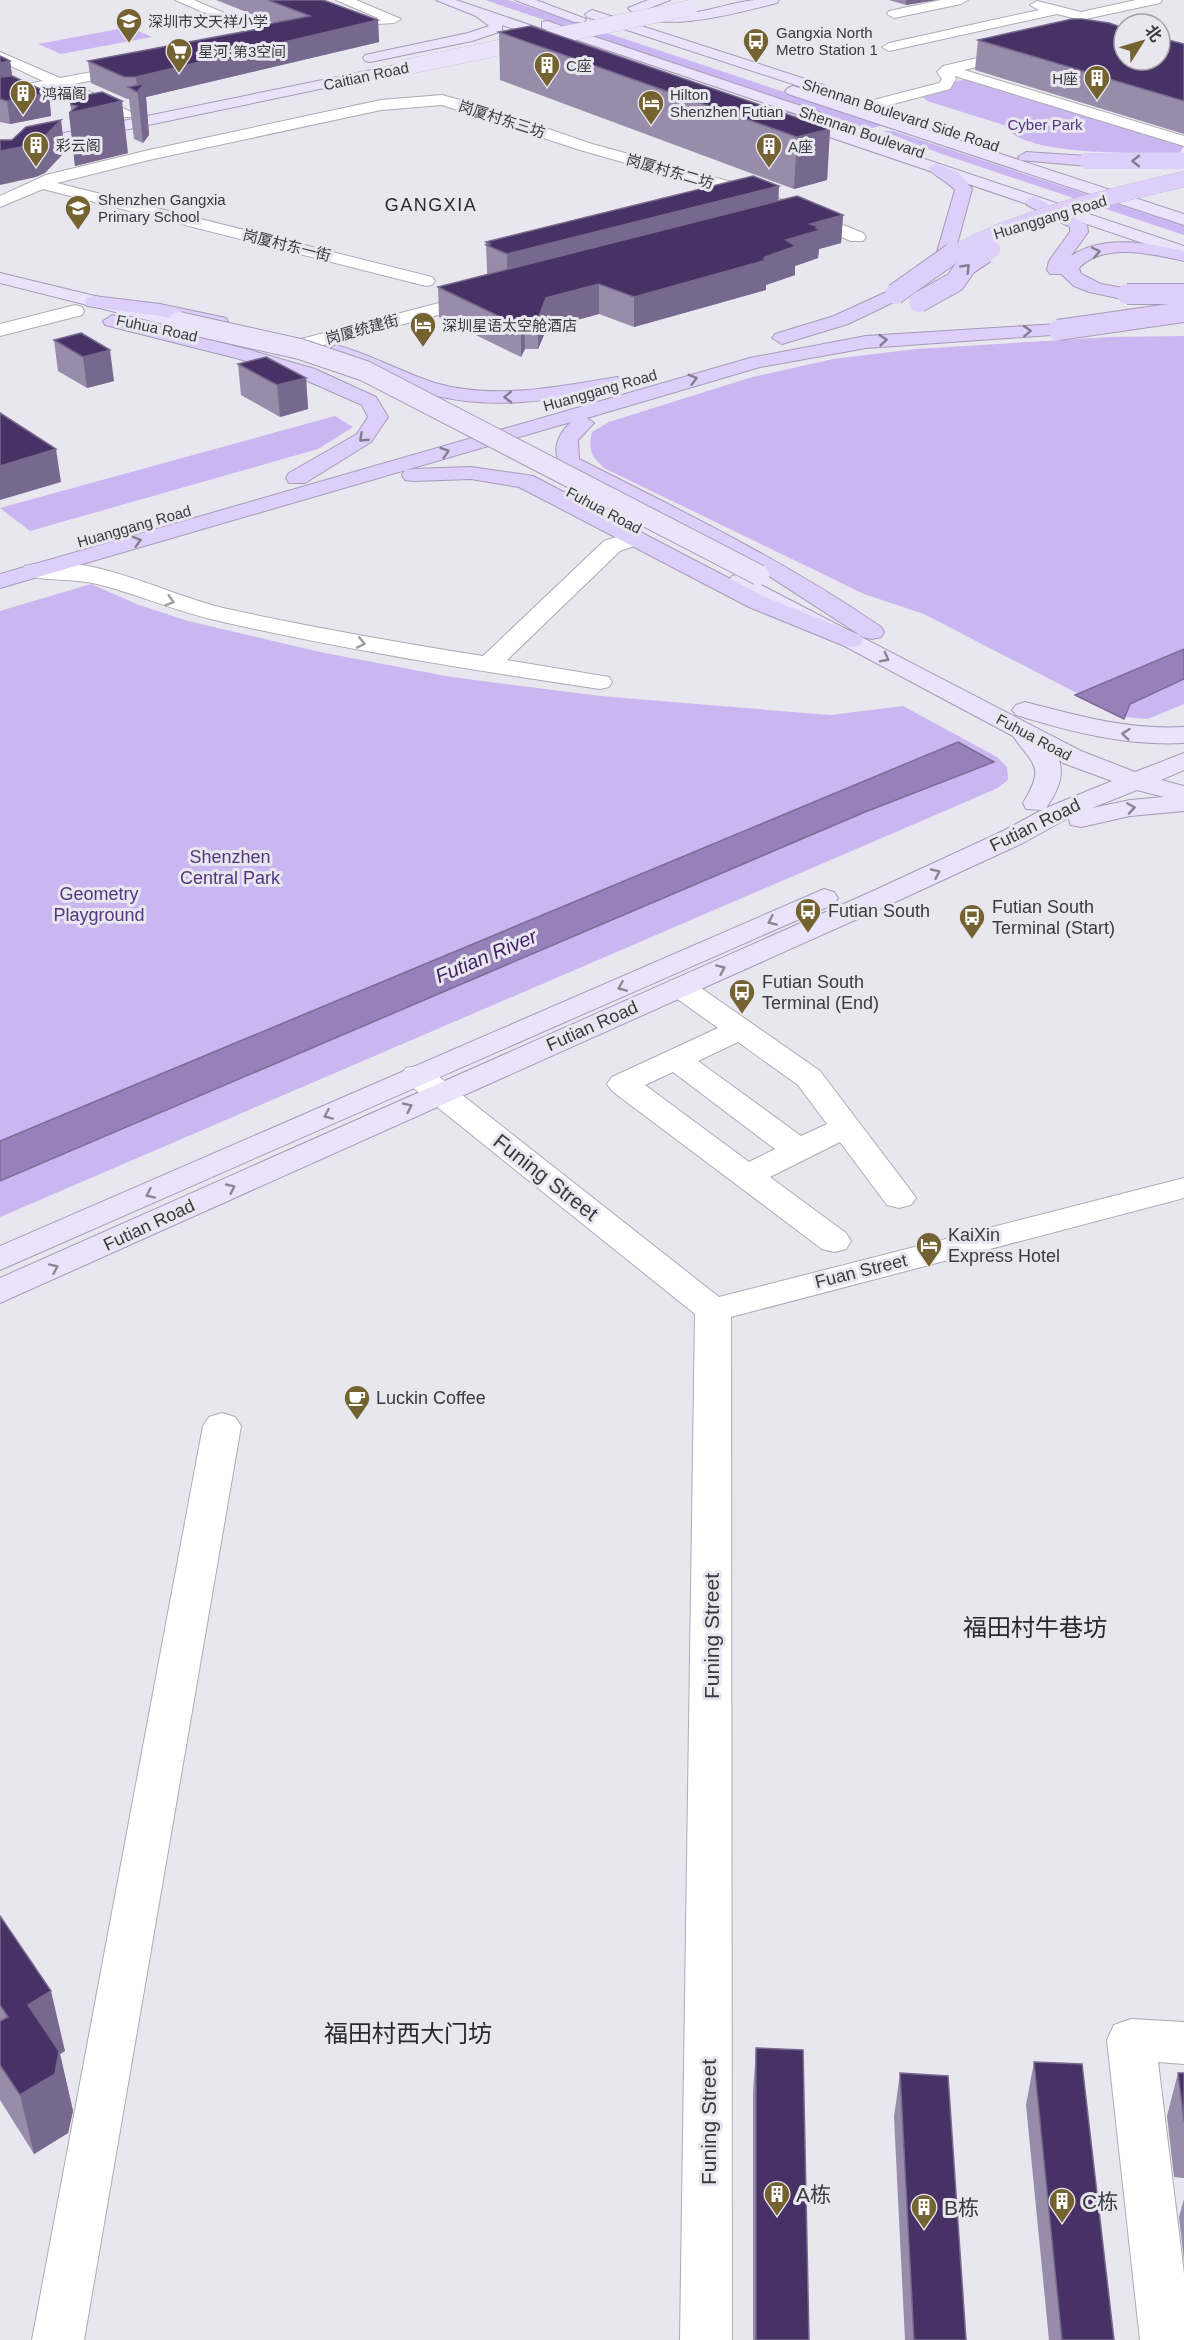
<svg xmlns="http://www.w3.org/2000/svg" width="1184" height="2340" viewBox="0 0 1184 2340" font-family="Arial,'Noto Sans SC',sans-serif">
<rect width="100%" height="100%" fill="#e8e6ee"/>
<g fill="#cab6f0">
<polygon points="485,0 508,0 883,125 869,129"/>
<polygon points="129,27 152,37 61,54 38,44"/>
<path d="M968 79 1184 145 1180 153C1145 152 1022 158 1004 125L927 101 923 97 944 91 957 81Z"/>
<polygon points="883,131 893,131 1184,226 1184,235 939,153"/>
<path d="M1184 336V704L1148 719 1123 717 924 614 864 594 604 468C591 456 588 450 592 432L609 422 749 378 833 359 916 349 1110 337Z"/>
<polygon points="335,416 353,427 318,449 30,531 0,508"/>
<polygon points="91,584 139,605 188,621 320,652 451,677 600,696 830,715 903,706 997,757 1007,767 1008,780 998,788 0,1217 0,611"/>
</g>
<g fill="#9681ba" stroke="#7b6c94" stroke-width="1.5">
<polygon points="1184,649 1184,679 1130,704 1124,719 1075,695"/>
<polygon points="958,742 994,762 865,812 0,1181 0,1141"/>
</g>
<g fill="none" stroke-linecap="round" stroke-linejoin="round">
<g stroke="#aeabb3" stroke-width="2">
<g id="minor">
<polygon points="175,0 194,0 280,37 273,45 244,49 242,46 244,43 264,38"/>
<polygon points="336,0 356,0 401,19 394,23 377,24 375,21 378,18"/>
<polygon points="941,0 968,0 961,4 894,18 887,14 889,11"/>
<polygon points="1136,0 1162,0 1160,3 1081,20 1057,14 889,51 882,47 889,43 1039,10 1030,5 1037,1 1081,12"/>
<polygon points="1020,48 1027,52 1025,55 964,70 1184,136 1184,146 955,76 956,79 950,89 871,110 863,105 866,102 939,83 942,79 937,72 943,66"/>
<polygon points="0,52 60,78 134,64 139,65 141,68 139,71 74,84 135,114 132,117 122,117 57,87 0,99 0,89 43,81 0,61"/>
<polygon points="442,95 479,105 592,144 750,187 863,233 866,237 863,241 851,241 738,195 580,150 442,105 381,110 149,160 57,183 432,277 435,281 432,285 426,286 43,189 0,207 0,196 46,175 149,150 381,100"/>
<polygon points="481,292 490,298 488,302 308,349 298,343 301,339"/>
<polygon points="75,305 82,307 84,311 82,315 0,336 0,324"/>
<path d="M635 531 643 533 646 538 643 543 620 551 507 660 609 677 612 682 609 687 600 689C473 670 345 650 219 621 177 612 138 594 97 584 73 578 47 581 25 576L21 571 25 566C88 550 163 594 223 608 309 627 396 642 483 656L604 541Z"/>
<path d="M680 978 691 981 820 1071 911 1191 916 1198 911 1205 899 1208 887 1205 840 1142 770 1177 846 1233 851 1241 846 1249 834 1252 822 1249 612 1091 607 1084 612 1077 718 1028 669 993 665 987 669 981ZM738 1042 798 1085 827 1124 801 1136 698 1061ZM673 1072 775 1149 749 1162 645 1085Z"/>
<polygon points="417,1066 428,1068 719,1297 1184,1178 1184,1198 731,1317 732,2340 680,2340 695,1314 406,1082 401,1075 406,1068"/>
<polygon points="222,1413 235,1417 241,1426 84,2340 32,2340 203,1426 209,1417"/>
<polygon points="1131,2019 1184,2022 1184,2064 1158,2062 1184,2274 1184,2340 1140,2340 1107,2040 1114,2025"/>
</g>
</g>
<g stroke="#a49bb7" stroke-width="2">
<g id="major">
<polygon points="436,0 456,0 571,39 573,42 566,46 502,25 502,31 472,41 370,62 365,61 363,58 365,55 468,33 489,26 476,16"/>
<polygon points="515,0 536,0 586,19 584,22 574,22"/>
<path d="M648 0H670L647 9C680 24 722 3 755 0 763 0 771 0 779 0L777 3C743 11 654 38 628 8Z"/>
<polygon points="592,10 824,85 827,88 824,91 814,91 587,17 585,14"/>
<polygon points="547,21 819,112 822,115 819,118 809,118 542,28 542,22"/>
<polygon points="401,64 408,68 406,71 0,156 0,146"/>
<polygon points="793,86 1184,214 1184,225 788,94 785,91 788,88"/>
<polygon points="788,113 1184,246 1184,257 782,121 780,118 782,115"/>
<polygon points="0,273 186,318 188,322 179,328 0,283"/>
<path d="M740 574 1081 751 1135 772 1184 753V770L1161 780 1184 786V811L1130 816 1081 827 1071 825 1068 818 1023 843 893 903 0 1303V1278L873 891 1003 831 1042 810 1026 809 1023 803C1046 766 1033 765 1013 736L732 586 728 581 732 576ZM1059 760 1063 763 1112 781 1046 808C1056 793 1065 778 1059 760ZM1137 790 1164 797 1130 800 1092 808Z"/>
<path d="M1025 702C1079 716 1128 730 1184 727V743C1126 746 1071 732 1016 715L1012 710 1016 705Z"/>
<polygon points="824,889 834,892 838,898 834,904 0,1270 0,1246"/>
</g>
</g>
<g stroke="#a49bb7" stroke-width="2">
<g id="highway">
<polygon points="1026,152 1087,156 1095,161 1087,166 1020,160 1018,157"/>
<path d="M936 163 959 173 972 189 953 259 944 264 935 259 955 190C947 181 935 177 928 168Z"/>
<path d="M1033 196 1087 225 1088 232 1071 256C1103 234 1149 243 1184 251V261C1153 254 1103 242 1079 268L1081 274 1101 284 1134 290 1136 294 1127 300 1089 292 1074 286 1061 274H1050L1047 270 1049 261 1070 232V227L1027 205 1025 201Z"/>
<polygon points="895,288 902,290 904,294 902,298 848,324 782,344 772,338 775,334 834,316"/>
<polygon points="94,296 160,304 226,318 228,322 219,328 160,316 87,306 85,302 87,298"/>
<polygon points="112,315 250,350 315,369 376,397 388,417 371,442 305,483 289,483 286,478 289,473 357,434 368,417 362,405 301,378 236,358 105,325 103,321"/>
<path d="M1058 324 1065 326 1068 330 1065 334 866 348 760 367 587 418 594 423 578 440 579 459C682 511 785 561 881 627L884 632 881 637 872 639 863 637 755 567 562 468C551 451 557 435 571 422L0 588V574L750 358 866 336Z"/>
<path d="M336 345C370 354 401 372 435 383 494 400 557 387 617 377L624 379 627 383 624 387 617 389C556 399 495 411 433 395 397 385 364 368 329 355L326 351Z"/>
<polygon points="471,467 533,476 765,597 860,635 863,640 860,645 851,647 842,645 749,607 519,487 471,479 413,481 405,480 402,475 405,470 413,469"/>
</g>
</g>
<use href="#minor" fill="#fff" fill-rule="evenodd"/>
<use href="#major" fill="#ebe2fb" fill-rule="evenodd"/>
<use href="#highway" fill="#ddcff9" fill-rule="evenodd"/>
<g stroke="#a49bb7" stroke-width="16" stroke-linecap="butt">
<polyline id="major-bridge-far1" points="401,68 690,8"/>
</g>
<g stroke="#a49bb7" stroke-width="22" stroke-linecap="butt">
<polyline id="major-bridge" points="179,322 300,349 365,371 759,575"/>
</g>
<g stroke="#a49bb7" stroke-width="16" stroke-linecap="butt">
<g id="highway-bridge-far1">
<polyline points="1087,161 1184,161"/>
<path d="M951 255C1024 215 1104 198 1184 179"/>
<polyline points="983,255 992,249"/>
</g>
</g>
<g stroke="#a49bb7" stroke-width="22" stroke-linecap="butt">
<g id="highway-bridge">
<polyline points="895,294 953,253"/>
<polyline points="1127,294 1184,294"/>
<polyline points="919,302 955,282 967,265 985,253"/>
<polyline points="1058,330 1184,312"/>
</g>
</g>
<use href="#major-bridge-far1" stroke="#ebe2fb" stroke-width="16"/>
<use href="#major-bridge" stroke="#ebe2fb" stroke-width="20"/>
<use href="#highway-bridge-far1" stroke="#ddcff9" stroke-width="16"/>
<use href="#highway-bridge" stroke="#ddcff9" stroke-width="20"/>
</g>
<g fill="#978ca9">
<polygon points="216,0 323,0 378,20 379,42 146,97 149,135 143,143 134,139 129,99 127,99 91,83 88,61 258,29 274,23"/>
<polygon points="889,0 936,0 906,5"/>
<polygon points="499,32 830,129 827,180 794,189 500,80"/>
<polygon points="978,40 1184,44 1184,134 975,70"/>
<polygon points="0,56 10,61 12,76 49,93 51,116 10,124 0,122"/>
<polygon points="70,98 128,153 75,166 69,113 71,111"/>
<polygon points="778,200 843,215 841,243 819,249 818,258 795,266 795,275 766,285 766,290 634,327 599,314 547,328 538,349 525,349 521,357 439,317 438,287 488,274 487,274 487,271 486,242"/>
<polygon points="81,333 114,381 87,388 58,371 54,340"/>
<polygon points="238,364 306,378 308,409 280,417 241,395"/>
<polygon points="0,1916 65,2051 60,2054 73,2111 68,2133 34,2154 0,2100"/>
<polygon points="756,2048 809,2340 753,2340 753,2092"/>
<polygon points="1034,2062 1114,2340 1049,2340 1026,2105"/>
<polygon points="900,2073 966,2340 905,2340 894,2117"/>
<polygon points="1178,2073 1184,2073 1184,2178 1174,2177 1167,2116"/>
<polygon points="1184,2199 1184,2261 1179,2217"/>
</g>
<g fill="#77688d">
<polygon points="906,0 936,0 906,5"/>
<polygon points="378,20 379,42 146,97 149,135 143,143 136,77"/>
<polygon points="10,61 13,83 0,86 0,63"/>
<polygon points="49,93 51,116 10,124 7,101"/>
<polygon points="122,101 128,153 75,166 69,113"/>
<polygon points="61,120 65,152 45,173 36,177 0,185 0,151"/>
<polygon points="830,129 827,180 794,189 797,137"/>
<polygon points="779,186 778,214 507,283 507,254"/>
<polygon points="843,215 841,243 819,249 818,258 795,266 795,275 766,285 766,290 634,327 634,297 765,257 810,224"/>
<polygon points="599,284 599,314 547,328 538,349 538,319 546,298"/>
<polygon points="524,318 525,349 521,357 521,327"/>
<polygon points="110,350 114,381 87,388 83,357"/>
<polygon points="306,378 308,409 280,417 277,385"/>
<polygon points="56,449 61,482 0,500 0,466"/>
<polygon points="51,1991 65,2051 60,2054 73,2111 68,2133 34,2154 20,2095 28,2005"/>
</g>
<g fill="#463264" stroke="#77688d" stroke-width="1.5">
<polygon points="268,0 323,0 378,20 136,77 124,77 88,61 258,29 268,24 310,16"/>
<polygon points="1072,19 1082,19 1109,23 1124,28 1124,60 1160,60 1160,38 1184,44 1184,101 978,40"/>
<polygon points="531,26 830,129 797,137 499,32"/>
<polygon points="0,56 10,61 0,63"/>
<polygon points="12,76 49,93 7,101 0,99 0,77"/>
<polygon points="144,84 137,92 128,87"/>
<polygon points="102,92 122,101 69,113 77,106 71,105 70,98"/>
<polygon points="61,120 40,141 32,145 0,151 0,140 12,140 26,127"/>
<polygon points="753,176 779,186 507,254 486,245 490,244 486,242"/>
<polygon points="797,196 843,215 810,224 820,227 816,228 820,230 786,240 796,246 765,257 767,258 763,259 767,260 634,297 599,284 546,298 538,319 524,318 521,327 438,287"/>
<polygon points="81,333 110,350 83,357 54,340"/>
<polygon points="266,357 306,378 277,385 238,364"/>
<polygon points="0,413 56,449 0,466"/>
<polygon points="0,1916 51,1991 28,2005 59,2051 55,2074 20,2095 0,2065 0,2021 8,2017 0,2005"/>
<polygon points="756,2048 803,2050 809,2340 756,2340"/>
<polygon points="1034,2062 1082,2064 1114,2340 1062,2340"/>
<polygon points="900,2073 948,2076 966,2340 914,2340"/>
<polygon points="1178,2073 1184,2073 1184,2121"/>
</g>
<defs><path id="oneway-chevron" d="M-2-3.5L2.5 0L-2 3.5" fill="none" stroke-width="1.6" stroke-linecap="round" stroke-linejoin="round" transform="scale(1.5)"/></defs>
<g stroke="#847d92">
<use href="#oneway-chevron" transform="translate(1136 161) rotate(180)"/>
<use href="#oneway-chevron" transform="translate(1096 252) rotate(-12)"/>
<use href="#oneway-chevron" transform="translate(966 268) rotate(-46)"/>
<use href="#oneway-chevron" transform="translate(1027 331) rotate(-3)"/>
<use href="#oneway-chevron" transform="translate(883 340) rotate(-5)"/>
<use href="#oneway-chevron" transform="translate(693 379) rotate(-16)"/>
<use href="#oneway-chevron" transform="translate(508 397) rotate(179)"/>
<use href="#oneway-chevron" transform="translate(363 438) rotate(137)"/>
<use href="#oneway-chevron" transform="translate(445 452) rotate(-17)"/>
<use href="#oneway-chevron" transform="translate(137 541) rotate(-16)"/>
</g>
<g stroke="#9d9c9e">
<use href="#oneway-chevron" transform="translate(170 601) rotate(17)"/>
<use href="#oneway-chevron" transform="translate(361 643) rotate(11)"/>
</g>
<g stroke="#8a8692">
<use href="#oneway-chevron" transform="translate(885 658) rotate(28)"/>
<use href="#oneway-chevron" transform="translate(1126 734) rotate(-174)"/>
<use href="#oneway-chevron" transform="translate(1131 808) rotate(-9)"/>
<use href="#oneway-chevron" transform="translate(936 873) rotate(-25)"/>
<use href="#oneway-chevron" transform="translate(772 921) rotate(156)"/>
<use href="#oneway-chevron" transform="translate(721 969) rotate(-24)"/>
<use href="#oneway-chevron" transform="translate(622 987) rotate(157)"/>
<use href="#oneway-chevron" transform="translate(408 1107) rotate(-25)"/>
<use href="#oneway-chevron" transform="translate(328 1115) rotate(156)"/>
<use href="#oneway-chevron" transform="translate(231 1188) rotate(-25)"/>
<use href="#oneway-chevron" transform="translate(150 1194) rotate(156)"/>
<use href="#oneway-chevron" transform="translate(54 1268) rotate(-24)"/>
</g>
<defs>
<g id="school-pin" transform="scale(1.35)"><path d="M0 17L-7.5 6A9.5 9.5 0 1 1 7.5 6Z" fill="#746331" stroke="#e8e6ee"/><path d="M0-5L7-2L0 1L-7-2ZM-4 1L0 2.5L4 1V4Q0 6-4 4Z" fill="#fff"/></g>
<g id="bus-pin" transform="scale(1.35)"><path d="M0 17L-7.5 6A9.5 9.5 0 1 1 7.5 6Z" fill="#746331" stroke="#e8e6ee"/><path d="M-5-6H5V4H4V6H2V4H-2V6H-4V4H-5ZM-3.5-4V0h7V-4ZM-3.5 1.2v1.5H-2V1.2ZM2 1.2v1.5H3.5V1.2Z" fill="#fff"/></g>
<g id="supermarket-pin" transform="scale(1.35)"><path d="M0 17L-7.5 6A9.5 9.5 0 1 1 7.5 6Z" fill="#746331" stroke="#e8e6ee"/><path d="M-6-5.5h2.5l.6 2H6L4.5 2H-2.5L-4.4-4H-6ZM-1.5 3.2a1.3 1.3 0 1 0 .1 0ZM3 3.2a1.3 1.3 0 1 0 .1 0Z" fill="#fff"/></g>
<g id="building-pin" transform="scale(1.35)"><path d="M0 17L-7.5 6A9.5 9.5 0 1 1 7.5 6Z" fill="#746331" stroke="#e8e6ee"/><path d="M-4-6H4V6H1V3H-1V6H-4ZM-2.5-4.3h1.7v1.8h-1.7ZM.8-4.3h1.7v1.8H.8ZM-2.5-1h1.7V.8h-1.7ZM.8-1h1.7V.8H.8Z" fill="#fff"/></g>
<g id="hotel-pin" transform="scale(1.35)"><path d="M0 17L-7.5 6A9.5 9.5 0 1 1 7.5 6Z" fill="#746331" stroke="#e8e6ee"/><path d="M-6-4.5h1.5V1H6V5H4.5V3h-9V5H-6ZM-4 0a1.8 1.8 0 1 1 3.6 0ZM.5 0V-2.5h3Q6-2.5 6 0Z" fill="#fff"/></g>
<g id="cafe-pin" transform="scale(1.35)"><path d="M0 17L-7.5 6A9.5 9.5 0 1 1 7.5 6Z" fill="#746331" stroke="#e8e6ee"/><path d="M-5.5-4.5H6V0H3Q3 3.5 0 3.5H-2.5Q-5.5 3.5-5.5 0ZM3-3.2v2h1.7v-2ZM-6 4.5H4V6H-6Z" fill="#fff"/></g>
</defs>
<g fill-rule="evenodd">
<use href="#school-pin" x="129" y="21"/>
<use href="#bus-pin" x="756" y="41"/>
<use href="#supermarket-pin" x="179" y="51"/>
<use href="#building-pin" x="547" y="65"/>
<use href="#building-pin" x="1097" y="78"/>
<use href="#building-pin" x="23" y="93"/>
<use href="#hotel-pin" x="651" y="103"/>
<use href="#building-pin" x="36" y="145"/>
<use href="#building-pin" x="769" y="146"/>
<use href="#school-pin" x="78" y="208"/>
<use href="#hotel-pin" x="423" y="325"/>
<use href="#bus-pin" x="808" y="911"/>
<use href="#bus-pin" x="972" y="917"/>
<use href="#bus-pin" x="742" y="992"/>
<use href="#hotel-pin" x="929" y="1245"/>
<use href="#cafe-pin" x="357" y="1398"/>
<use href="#building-pin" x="777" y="2194"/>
<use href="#building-pin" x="1062" y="2201"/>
<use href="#building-pin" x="924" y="2207"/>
</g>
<g text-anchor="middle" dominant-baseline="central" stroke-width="6" stroke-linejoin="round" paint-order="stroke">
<g font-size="15" fill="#3b3a3d" stroke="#e8e6ee" text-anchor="start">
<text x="148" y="21">深圳市文天祥小学</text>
<text x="776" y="32">Gangxia North<tspan x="776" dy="17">Metro Station 1</tspan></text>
<text x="198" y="51">星河·第3空间</text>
<text x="566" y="65">C座</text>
<text x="1078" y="78" text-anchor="end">H座</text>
<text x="42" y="93">鸿福阁</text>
<text x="670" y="94">Hilton<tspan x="670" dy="17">Shenzhen Futian</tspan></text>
<text x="56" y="145">彩云阁</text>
<text x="788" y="146">A座</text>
<text x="98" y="199">Shenzhen Gangxia<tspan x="98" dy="17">Primary School</tspan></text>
<text x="442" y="325">深圳星语太空舱酒店</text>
</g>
<g font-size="15" fill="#3b3a3d" stroke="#e8e6ee">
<text transform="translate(366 76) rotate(-12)">Caitian Road</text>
<text transform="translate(901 115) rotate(18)">Shennan Boulevard Side Road</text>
<text transform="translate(502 119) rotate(18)">岗厦村东三坊</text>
<text transform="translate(862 132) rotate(19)">Shennan Boulevard</text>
<text transform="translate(670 171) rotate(16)">岗厦村东二坊</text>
<text transform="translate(1050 217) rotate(-17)">Huanggang Road</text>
<text transform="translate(287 245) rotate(14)">岗厦村东一街</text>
<text transform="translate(157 328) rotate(12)">Fuhua Road</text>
<text transform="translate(362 329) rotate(-15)">岗厦统建街</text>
<text transform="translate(600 390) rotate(-16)">Huanggang Road</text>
<text transform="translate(604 510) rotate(28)">Fuhua Road</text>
<text transform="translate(134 526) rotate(-16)">Huanggang Road</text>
<text transform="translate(1034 737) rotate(28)">Fuhua Road</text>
</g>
<g font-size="15" fill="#54377e" stroke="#e8e6ee">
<text x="1045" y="124">Cyber Park</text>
</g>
<g font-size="18" letter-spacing="1.5" fill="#2b292f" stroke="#e8e6ee">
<text x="431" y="205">GANGXIA</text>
</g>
<g font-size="18" fill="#3b3a3d" stroke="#e8e6ee">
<text transform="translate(1035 825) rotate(-26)">Futian Road</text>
<text transform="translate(592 1026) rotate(-24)">Futian Road</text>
<text transform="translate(149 1225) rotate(-25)">Futian Road</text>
<text transform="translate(861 1271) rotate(-14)">Fuan Street</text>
</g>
<g font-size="18" fill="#54377e" stroke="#e8e6ee">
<text x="230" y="857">Shenzhen<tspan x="230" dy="21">Central Park</tspan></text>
<text x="99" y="894">Geometry<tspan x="99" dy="21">Playground</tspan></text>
</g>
<g font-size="18" fill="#3b3a3d" stroke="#e8e6ee" text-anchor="start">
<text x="992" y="907">Futian South<tspan x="992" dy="21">Terminal (Start)</tspan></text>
<text x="828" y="911">Futian South</text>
<text x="762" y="982">Futian South<tspan x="762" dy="21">Terminal (End)</tspan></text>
<text x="948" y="1235">KaiXin<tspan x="948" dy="21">Express Hotel</tspan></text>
<text x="376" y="1398">Luckin Coffee</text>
</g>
<g font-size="20" font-style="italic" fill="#3e1f64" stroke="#e8e6ee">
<text transform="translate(486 956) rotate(-23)">Futian River</text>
</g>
<g font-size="21" fill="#3b3a3d" stroke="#e8e6ee">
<text transform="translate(546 1177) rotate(38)">Funing Street</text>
<text transform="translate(711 1636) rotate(-90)">Funing Street</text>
<text transform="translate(708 2122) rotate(-90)">Funing Street</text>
</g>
<g font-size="21" fill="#3b3a3d" stroke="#e8e6ee" text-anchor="start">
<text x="796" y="2194">A栋</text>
<text x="1082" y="2201">C栋</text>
<text x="944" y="2207">B栋</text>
</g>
<g font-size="24" fill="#2b292f" stroke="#e8e6ee">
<text x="1035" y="1627">福田村牛巷坊</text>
<text x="408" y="2033">福田村西大门坊</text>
</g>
</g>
<g transform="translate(1142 42) rotate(53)"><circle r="28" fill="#e8e6ee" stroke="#a3a1a7" stroke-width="1.5"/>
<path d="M0-4.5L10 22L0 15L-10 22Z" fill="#746331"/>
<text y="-9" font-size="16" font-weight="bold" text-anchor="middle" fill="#3b3a3d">北</text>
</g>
</svg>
